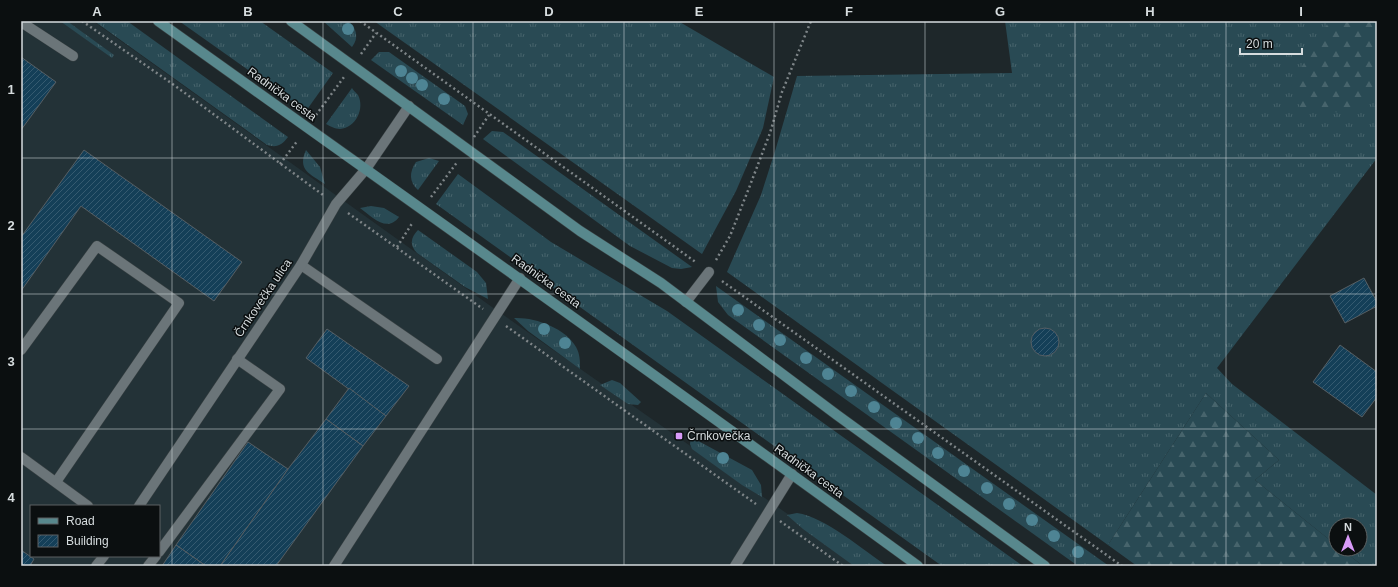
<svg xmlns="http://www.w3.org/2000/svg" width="1398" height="587" viewBox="0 0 1398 587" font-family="Arial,sans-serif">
<defs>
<pattern id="grass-tufts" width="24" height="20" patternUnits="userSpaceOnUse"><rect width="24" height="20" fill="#294a54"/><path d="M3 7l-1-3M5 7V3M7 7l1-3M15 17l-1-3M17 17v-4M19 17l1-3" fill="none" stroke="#47646c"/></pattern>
<pattern id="forest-firs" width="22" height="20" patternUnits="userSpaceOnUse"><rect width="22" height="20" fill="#294a54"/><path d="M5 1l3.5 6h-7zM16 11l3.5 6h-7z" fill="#47646c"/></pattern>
<pattern id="building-hatch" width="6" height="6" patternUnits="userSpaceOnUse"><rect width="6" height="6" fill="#143f58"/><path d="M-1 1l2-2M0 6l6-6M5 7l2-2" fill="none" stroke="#355a70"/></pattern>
</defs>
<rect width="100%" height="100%" fill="#1e272a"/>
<path fill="#233237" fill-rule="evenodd" d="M21 21H93L492 307 862 566H21ZM31 506H159V556H31Z"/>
<g fill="url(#grass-tufts)">
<polygon points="60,21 67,21 114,55 112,58"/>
<path d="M94 21H127L288 137C282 145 277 148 267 145Z"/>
<polygon points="179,21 260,21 333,73 306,111"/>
<path d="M323 21H348C357 28 359 38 352 47Z"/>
<polygon points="374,21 678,21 774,77 763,128 736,191 702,254"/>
<polygon points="1005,21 1377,21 1377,158 1217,368 1232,384 1377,495 1377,566 1363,566 1341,549 1360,549 1360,525 1336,525 1336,545 1255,480 1279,460 1206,393 1108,545 727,272 761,195 776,148 797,76 1012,73"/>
<polygon points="379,52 389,52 465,106 468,114 463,125 371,60"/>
<path d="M352 88C353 90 356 93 358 95 365 108 356 128 340 129 335 129 330 126 326 124Z"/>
<polygon points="492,131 503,132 692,267 681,269 672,268 630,246 483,139"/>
<path d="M306 150 320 167 325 184C310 174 297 170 306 150Z"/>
<path d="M429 158 439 161 418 190C409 182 409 172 416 162Z"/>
<polygon points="458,174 551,242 667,311 1023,566 942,566 436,204"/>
<path d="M371 206 384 208 399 217C387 233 372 217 360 208Z"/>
<path d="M418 230 477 272 486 283 488 299 465 287 417 253C409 245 411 237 418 230Z"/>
<polygon points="716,286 1109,566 1078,566 728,315 718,302"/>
<path d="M514 318C535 317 565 328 576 347 580 354 580 361 580 369L528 331Z"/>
<polygon points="612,380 620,383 641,402 638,405 628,404 600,385"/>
<polygon points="691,437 752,470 761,485 762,497 742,485 692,449 690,444"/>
<path d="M797 513C825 517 863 550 887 566H854L803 529 787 515Z"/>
</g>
<g fill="url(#forest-firs)">
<polygon points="1329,21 1377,21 1377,87 1345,113 1300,109 1295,78"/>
<polygon points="1206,393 1279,460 1255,480 1336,545 1336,549 1341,549 1363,566 1137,566 1108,545"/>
</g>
<g fill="url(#building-hatch)" stroke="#565e63">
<polygon points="21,57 56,82 21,130"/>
<polygon points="84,150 242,262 214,301 81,206 21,291 21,237"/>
<polygon points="1364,278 1377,302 1377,306 1345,323 1330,296"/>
<circle cx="1045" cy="342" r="14"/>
<polygon points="327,329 409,386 386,416 306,358"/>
<polygon points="1340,345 1377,372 1377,397 1362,417 1313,382"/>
<polygon points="349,388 386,416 363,446 326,419"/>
<polygon points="326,419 363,446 276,566 220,566 288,469"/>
<polygon points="248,442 288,469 220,566 206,566 176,545"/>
<polygon points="176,545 206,566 162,566"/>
<polygon points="21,550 34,559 30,566 21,566"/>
</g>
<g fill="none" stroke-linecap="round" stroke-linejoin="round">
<g stroke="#394143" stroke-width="11">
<g id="service">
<polyline points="21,22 73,56"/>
<polyline points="301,265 437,359"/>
<polyline points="686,302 709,272"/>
<polyline points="21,350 97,246 179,303 56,482"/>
<polyline points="21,457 88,506"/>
<polyline points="159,552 280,389 237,359"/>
<polyline points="148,566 156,556"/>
<polyline points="334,566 520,278"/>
<polyline points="735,566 792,474"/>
</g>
</g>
<g stroke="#394143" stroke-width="11">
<g id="minor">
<polyline points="139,506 301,265 336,204 366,169 409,106"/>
<polyline points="96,566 104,556"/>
</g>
</g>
<g stroke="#394143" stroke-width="11">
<g id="secondary">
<path d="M158 21C411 202 666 382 918 566"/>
<polyline points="291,21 580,231 661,283 837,415 1045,566"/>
</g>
</g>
<g stroke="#7e8588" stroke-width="2.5" stroke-dasharray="2 3" stroke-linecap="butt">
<polyline points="82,21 174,85 323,195"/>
<polyline points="360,21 697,263"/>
<polyline points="361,54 376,33"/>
<polyline points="316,115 344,77"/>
<polyline points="474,137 489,115"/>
<polyline points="280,164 298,140"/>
<polyline points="431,197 458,161"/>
<polyline points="348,213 483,309"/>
<polyline points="397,247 413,222"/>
<polyline points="716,260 730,236 749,188 770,133 782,92 811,21"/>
<polyline points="722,281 1122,566"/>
<polyline points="506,326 756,504"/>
<polyline points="780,521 843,566"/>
</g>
<use href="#service" stroke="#6b7579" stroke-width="10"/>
<use href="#minor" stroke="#6b7579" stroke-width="10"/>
<use href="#secondary" stroke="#58888d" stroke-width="10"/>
</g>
<g fill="#4e8494">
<circle cx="348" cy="29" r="6"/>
<circle cx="401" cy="71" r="6"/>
<circle cx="412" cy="78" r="6"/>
<circle cx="422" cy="85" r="6"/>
<circle cx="444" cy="99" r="6"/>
<circle cx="738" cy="310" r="6"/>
<circle cx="759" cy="325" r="6"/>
<circle cx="544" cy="329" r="6"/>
<circle cx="780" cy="340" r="6"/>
<circle cx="565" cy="343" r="6"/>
<circle cx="806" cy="358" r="6"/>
<circle cx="828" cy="374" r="6"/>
<circle cx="851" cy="391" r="6"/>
<circle cx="874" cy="407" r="6"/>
<circle cx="896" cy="423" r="6"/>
<circle cx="918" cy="438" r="6"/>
<circle cx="938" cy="453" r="6"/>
<circle cx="723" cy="458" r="6"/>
<circle cx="964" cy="471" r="6"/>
<circle cx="987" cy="488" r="6"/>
<circle cx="1009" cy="504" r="6"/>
<circle cx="1032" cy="520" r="6"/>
<circle cx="1054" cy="536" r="6"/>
<circle cx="1078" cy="552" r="6"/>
</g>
<path fill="none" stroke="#d6dcde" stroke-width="1" stroke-opacity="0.55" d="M172 21V566M323 21V566M473 21V566M624 21V566M774 21V566M925 21V566M1075 21V566M1226 21V566M21 158H1377M21 294H1377M21 429H1377"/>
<rect fill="#d89af8" stroke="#0b0f10" stroke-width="1.5" x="675" y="432" width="8" height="8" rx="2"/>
<g text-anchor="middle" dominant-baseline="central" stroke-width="3" stroke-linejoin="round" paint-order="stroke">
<g font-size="12" fill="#d6dcde" stroke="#0b0f10">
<text transform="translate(282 94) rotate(36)">Radnička cesta</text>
<text transform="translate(546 281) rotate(36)">Radnička cesta</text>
<text transform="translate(263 298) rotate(-56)">Črnkovečka ulica</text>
<text transform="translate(809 471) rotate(36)">Radnička cesta</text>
</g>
<g font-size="12" fill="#d6dcde" stroke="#0b0f10" text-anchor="start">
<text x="687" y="436">Črnkovečka</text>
</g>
</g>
<rect width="1398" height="587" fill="none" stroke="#0b0f10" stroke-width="44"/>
<rect x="30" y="505" width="130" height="52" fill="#0b0f10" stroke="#5c6162"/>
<rect x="38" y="518" width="20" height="6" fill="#58888d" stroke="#5c6162"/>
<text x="66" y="525" font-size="12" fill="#d6dcde">Road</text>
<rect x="38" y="535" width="20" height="12" fill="url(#building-hatch)" stroke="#5c6162"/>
<text x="66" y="545" font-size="12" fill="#d6dcde">Building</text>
<g transform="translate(1348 537)"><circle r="19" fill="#0b0f10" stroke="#5c6162"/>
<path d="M0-3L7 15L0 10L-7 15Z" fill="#d89af8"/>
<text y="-6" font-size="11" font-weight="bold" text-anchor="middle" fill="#d6dcde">N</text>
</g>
<path d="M1240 48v6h62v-6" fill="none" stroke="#d6dcde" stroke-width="2"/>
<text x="1246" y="48" font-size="12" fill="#d6dcde" stroke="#0b0f10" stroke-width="3" paint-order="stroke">20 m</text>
<rect x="22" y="22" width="1354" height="543" fill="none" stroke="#d6dcde" stroke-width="1.5"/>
<g font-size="13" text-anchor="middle" font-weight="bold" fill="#d6dcde">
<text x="97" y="16">A</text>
<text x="248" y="16">B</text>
<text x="398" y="16">C</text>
<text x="549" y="16">D</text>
<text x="699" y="16">E</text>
<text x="849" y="16">F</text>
<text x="1000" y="16">G</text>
<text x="1150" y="16">H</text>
<text x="1301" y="16">I</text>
<text x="11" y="94">1</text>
<text x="11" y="230">2</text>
<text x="11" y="366">3</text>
<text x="11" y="502">4</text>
</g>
</svg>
